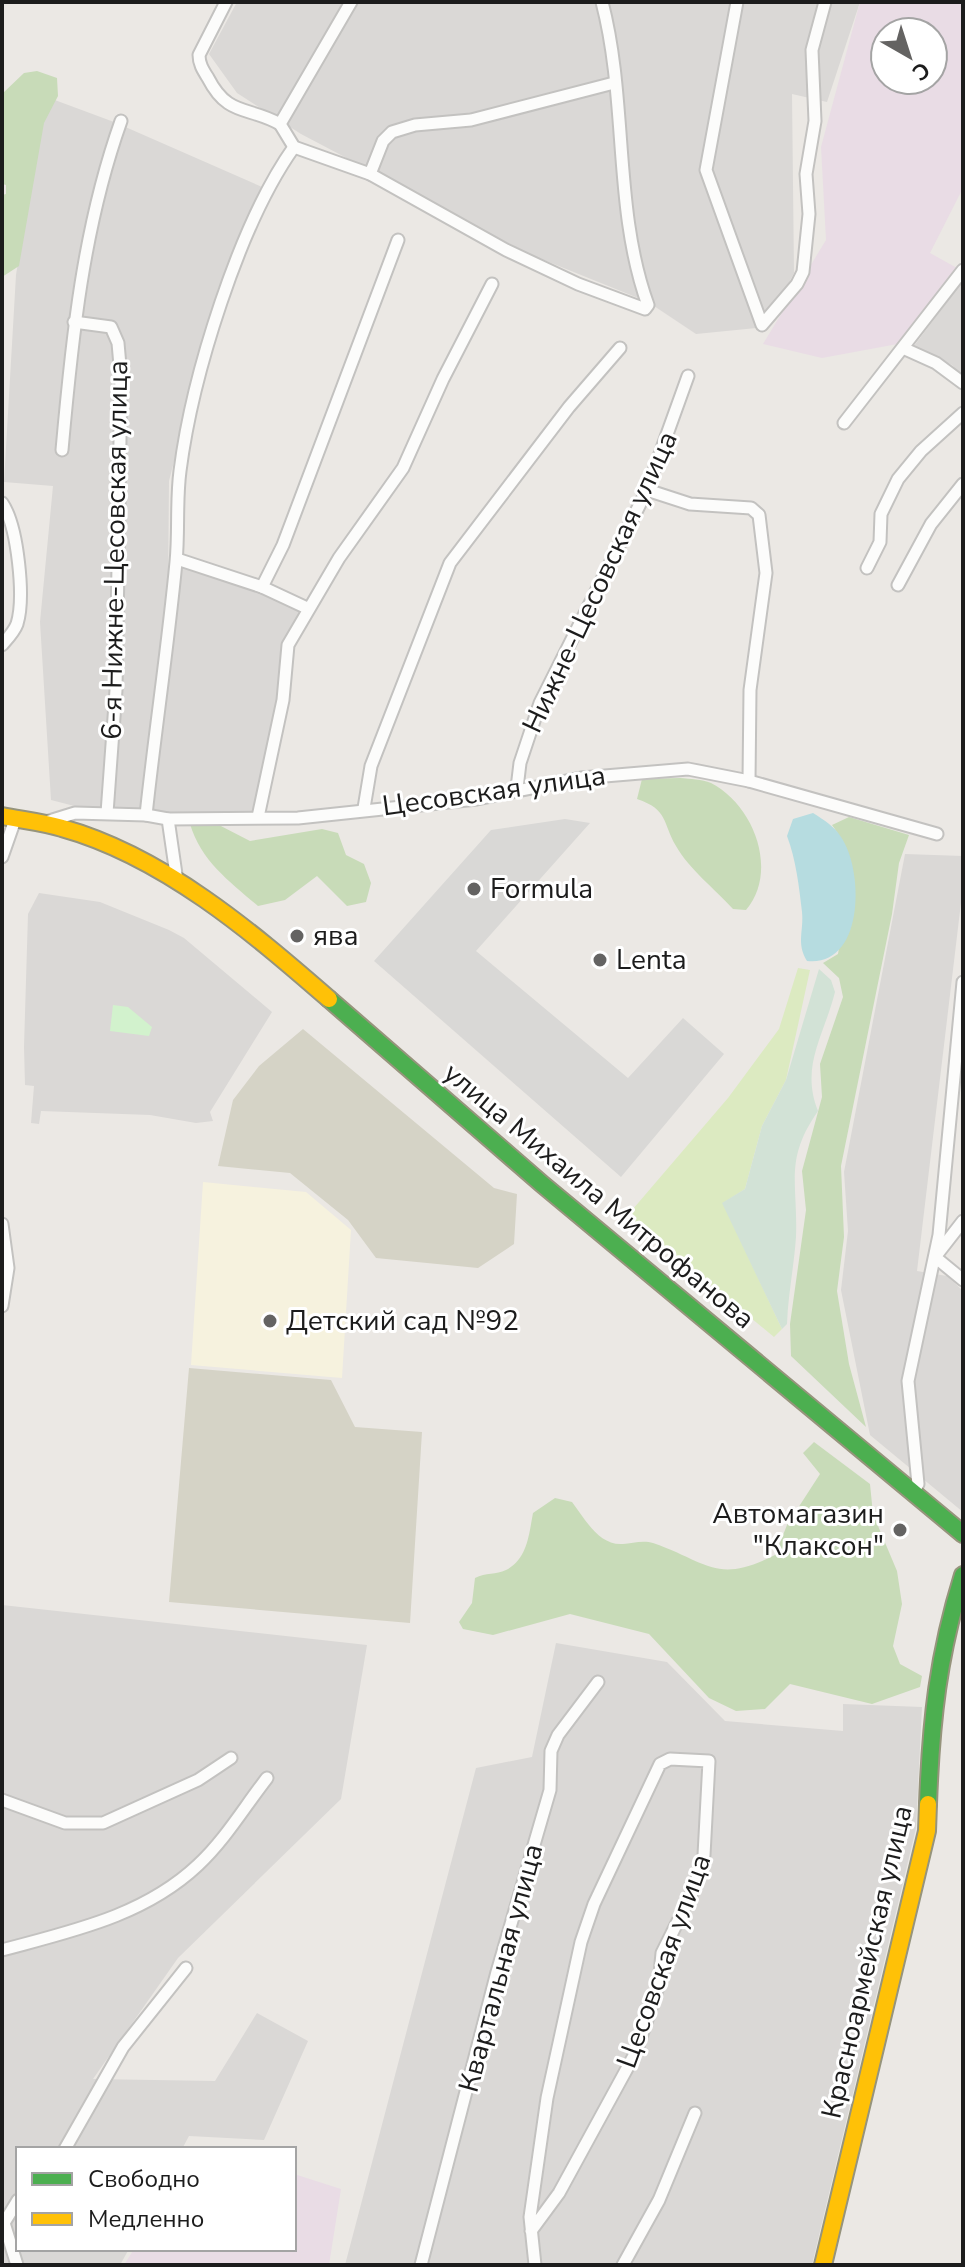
<svg xmlns="http://www.w3.org/2000/svg" width="965" height="2267" viewBox="0 0 965 2267" font-family="'Nunito Sans',sans-serif">
<rect width="100%" height="100%" fill="#ebe8e4"/>
<g fill="#dad8d6">
<polygon points="237,2 860,2 827,102 792,94 794,273 766,327 696,334 648,302 529,254 301,134 237,93 209,54"/>
<polygon points="44,96 114,122 262,187 218,289 169,481 168,594 142,810 86,809 51,800 40,622 53,486 4,482 16,275"/>
<polygon points="963,281 963,377 952,365 914,346"/>
<polygon points="185,565 243,583 303,608 286,645 281,698 254,812 170,814 150,810 178,571"/>
<polygon points="905,854 963,856 963,886 917,1271 947,1276 963,1291 963,1512 870,1435 841,1290 848,1231 844,1172"/>
<polygon points="39,893 100,902 169,930 184,938 272,1012 210,1112 213,1121 196,1123 150,1115 41,1111 39,1124 31,1123 34,1086 25,1085 24,1047 28,914"/>
<polygon points="2,1605 367,1645 341,1799 178,1958 93,2079 215,2081 257,2013 308,2041 264,2140 189,2136 182,2149 18,2149 18,2249 129,2249 120,2265 2,2265"/>
<polygon points="556,1643 667,1662 725,1721 843,1731 843,1704 922,1707 916,1828 812,2265 345,2265 476,1768 532,1757"/>
</g>
<g fill="#e9dce5" fill-rule="evenodd">
<path d="M860 2H963V188L930 253 957 268 903 343 822 358 763 344 826 240 821 147ZM885 32H933V80H885Z"/>
<polygon points="294,2174 341,2189 329,2265 124,2265 134,2249 294,2249"/>
</g>
<polygon fill="#f6f2de" points="203,1182 306,1192 351,1230 342,1378 191,1365"/>
<polygon fill="#d9d8d6" points="565,819 590,823 476,951 628,1078 683,1018 724,1054 621,1177 374,961 491,830"/>
<g fill="#d5d3c6">
<polygon points="303,1029 494,1188 517,1194 514,1244 478,1268 376,1258 348,1220 290,1173 218,1166 233,1100 259,1066"/>
<polygon points="189,1368 331,1380 355,1427 422,1432 410,1623 169,1602"/>
</g>
<polygon fill="#dceac1" points="798,968 810,970 786,1080 762,1126 745,1189 723,1203 782,1329 774,1337 627,1216 728,1098 779,1029"/>
<g fill="#c8dbb8">
<polygon points="37,71 57,78 58,96 44,123 19,266 2,277 2,195 6,194 6,185 2,184 2,94 24,73"/>
<path d="M680 778C690 779 702 779 711 783 754 805 779 871 746 910L733 909C715 889 689 869 676 846 662 822 669 810 637 799L642 779Z"/>
<path d="M849 817 909 835 899 863 892 914 841 1166 844 1237 837 1291 849 1364 866 1427 791 1356 790 1324 806 1210 802 1171 822 1097 820 1064 843 997 839 978 823 963 838 954C845 910 862 863 832 825Z"/>
<path d="M190 824H217L250 841 322 829 338 833 346 855 364 864 371 883 366 902 347 906 317 876 285 900 258 906C230 882 201 861 190 824Z"/>
<path d="M814 1442 870 1484 873 1514 897 1571 902 1604 893 1646 900 1664 922 1676 920 1687 872 1704 790 1684 765 1709 736 1711 709 1698 649 1634 570 1614 493 1635 463 1629 459 1622 472 1603 475 1578C486 1572 496 1575 506 1570 528 1559 529 1533 533 1513L555 1498 572 1502C585 1519 599 1546 623 1544 632 1543 644 1540 653 1543 708 1562 716 1585 775 1555L787 1525 820 1474 803 1453Z"/>
</g>
<path fill="#d2e2d6" d="M819 969 831 980 835 992C824 1036 800 1066 818 1111 784 1160 798 1182 796 1237 794 1266 788 1295 787 1324L782 1329 722 1203 745 1189 762 1126 786 1080Z"/>
<polygon fill="#d2f2cd" points="113,1005 128,1007 152,1027 149,1036 110,1031"/>
<path fill="#b6dce0" d="M813 813C824 820 834 826 841 837 864 870 865 967 807 961 796 943 804 931 802 912 799 886 796 860 787 836L793 819Z"/>
<g fill="none" stroke-linecap="round" stroke-linejoin="round">
<g stroke="#c3c2c0" stroke-width="15">
<g id="street">
<path d="M226 2 199 55C199 64 203 70 208 78 228 117 248 106 280 124"/>
<path d="M351 2 280 124 294 147 370 174 506 250 578 284 645 309 648 305C613 209 628 101 602 2"/>
<polyline points="737,2 706,170 762,325 797,284 803,272 809,214 806,174 815,121 812,50 825,2"/>
<polyline points="370,174 383,141 392,132 415,125 471,120 614,83"/>
<polyline points="74,322 111,327 118,343 121,377 116,690 107,813"/>
<polyline points="905,349 936,363 963,383"/>
<polyline points="844,423 963,270"/>
<path d="M62 450C72 338 83 228 121 121"/>
<polyline points="647,490 690,504 751,508 759,515 766,573 750,690 749,781"/>
<path d="M2 503C18 526 25 598 17 624 14 632 7 639 2 645"/>
<polyline points="177,559 262,587 307,608"/>
<polyline points="867,568 880,542 881,514 898,479 921,451 963,413"/>
<polyline points="898,585 931,524 963,484"/>
<polyline points="262,587 283,545 398,240"/>
<polyline points="517,788 520,763 540,703 647,490 688,376"/>
<polyline points="364,808 371,766 450,563 569,407 620,348"/>
<path d="M146 815C155 731 168 646 176 562 179 532 176 501 180 471 192 377 239 224 294 147"/>
<polyline points="258,817 283,700 288,645 339,558 403,468 443,379 492,284"/>
<polyline points="168,819 177,881"/>
<polyline points="46,822 75,813 146,815 168,819 298,818 477,799 581,778 688,769 749,781 937,834"/>
<polyline points="2,857 16,817"/>
<polyline points="963,1221 935,1257 963,1280"/>
<polyline points="2,1224 8,1268 2,1306"/>
<polyline points="913,1492 918,1484 908,1381 939,1235 963,982"/>
<polyline points="2,1800 65,1823 103,1823 198,1780 231,1758"/>
<path d="M2 1950C72 1931 144 1916 198 1865 225 1840 245 1806 267 1778"/>
<polyline points="65,2149 123,2047 186,1968"/>
<polyline points="531,2231 559,2193 636,2052 659,1984 662,1953 693,1891 704,1855 709,1761 670,1759 660,1764 594,1904 581,1942 547,2098 530,2217 535,2265"/>
<polyline points="17,2265 4,2223 18,2200"/>
<polyline points="421,2265 497,1972 550,1790 551,1751 558,1735 598,1682"/>
<polyline points="623,2265 659,2200 695,2113"/>
</g>
</g>
<g stroke="#96947c" stroke-width="20">
<g id="fast">
<polyline points="329,999 542,1184 963,1534"/>
<path d="M928 1804C931 1721 938 1655 963 1575"/>
</g>
</g>
<g stroke="#96947c" stroke-width="20">
<g id="slow">
<path d="M2 816C22 820 43 822 62 828 163 856 252 932 329 999"/>
<polyline points="823,2265 927,1831 928,1804"/>
</g>
</g>
<use href="#street" stroke="#fcfcfb" stroke-width="11"/>
<use href="#fast" stroke="#4caf50" stroke-width="16"/>
<use href="#slow" stroke="#ffc107" stroke-width="16"/>
</g>
<g fill="#646362" stroke="#fff" stroke-width="3">
<circle cx="474" cy="889" r="8"/>
<circle cx="297" cy="936" r="8"/>
<circle cx="600" cy="960" r="8"/>
<circle cx="270" cy="1321" r="8"/>
<circle cx="900" cy="1530" r="8"/>
</g>
<g text-anchor="middle" dominant-baseline="central" stroke-width="6" stroke-linejoin="round" paint-order="stroke">
<g font-size="28" fill="#1c1c1c" stroke="#fff">
<text transform="translate(115 550) rotate(-89)">6-я Нижне-Цесовская улица</text>
<text transform="translate(600 582) rotate(-65)">Нижне-Цесовская улица</text>
<text transform="translate(494 791) rotate(-8)">Цесовская улица</text>
<text transform="translate(599 1196) rotate(40)">улица Михаила Митрофанова</text>
<text transform="translate(664 1961) rotate(-70)">Цесовская улица</text>
<text transform="translate(867 1962) rotate(-77)">Красноармейская улица</text>
<text transform="translate(501 1968) rotate(-75)">Квартальная улица</text>
</g>
<g font-size="28" fill="#1c1c1c" stroke="#fff" text-anchor="start">
<text x="490" y="889">Formula</text>
<text x="313" y="936">ява</text>
<text x="616" y="960">Lenta</text>
<text x="286" y="1321">Детский сад №92</text>
<text x="884" y="1514" text-anchor="end">Автомагазин<tspan x="884" dy="32">"Клаксон"</tspan></text>
</g>
</g>
<rect width="965" height="2267" fill="none" stroke="#1c1c1c" stroke-width="8"/>
<rect x="16" y="2147" width="280" height="104" fill="#ffffff" stroke="#a4a4a4" stroke-width="2"/>
<rect x="32" y="2173" width="40" height="12" fill="#4caf50" stroke="#a4a4a4" stroke-width="2"/>
<text x="88" y="2187" font-size="24" fill="#1c1c1c">Свободно</text>
<rect x="32" y="2213" width="40" height="12" fill="#ffc107" stroke="#a4a4a4" stroke-width="2"/>
<text x="88" y="2227" font-size="24" fill="#1c1c1c">Медленно</text>
<g transform="translate(909 56) rotate(141)"><circle r="38" fill="#ffffff" stroke="#a4a4a4" stroke-width="2"/>
<path d="M0-6L14 30L0 20L-14 30Z" fill="#646362"/>
<text y="-12" font-size="22" font-weight="bold" text-anchor="middle" fill="#1c1c1c">С</text>
</g>
</svg>
